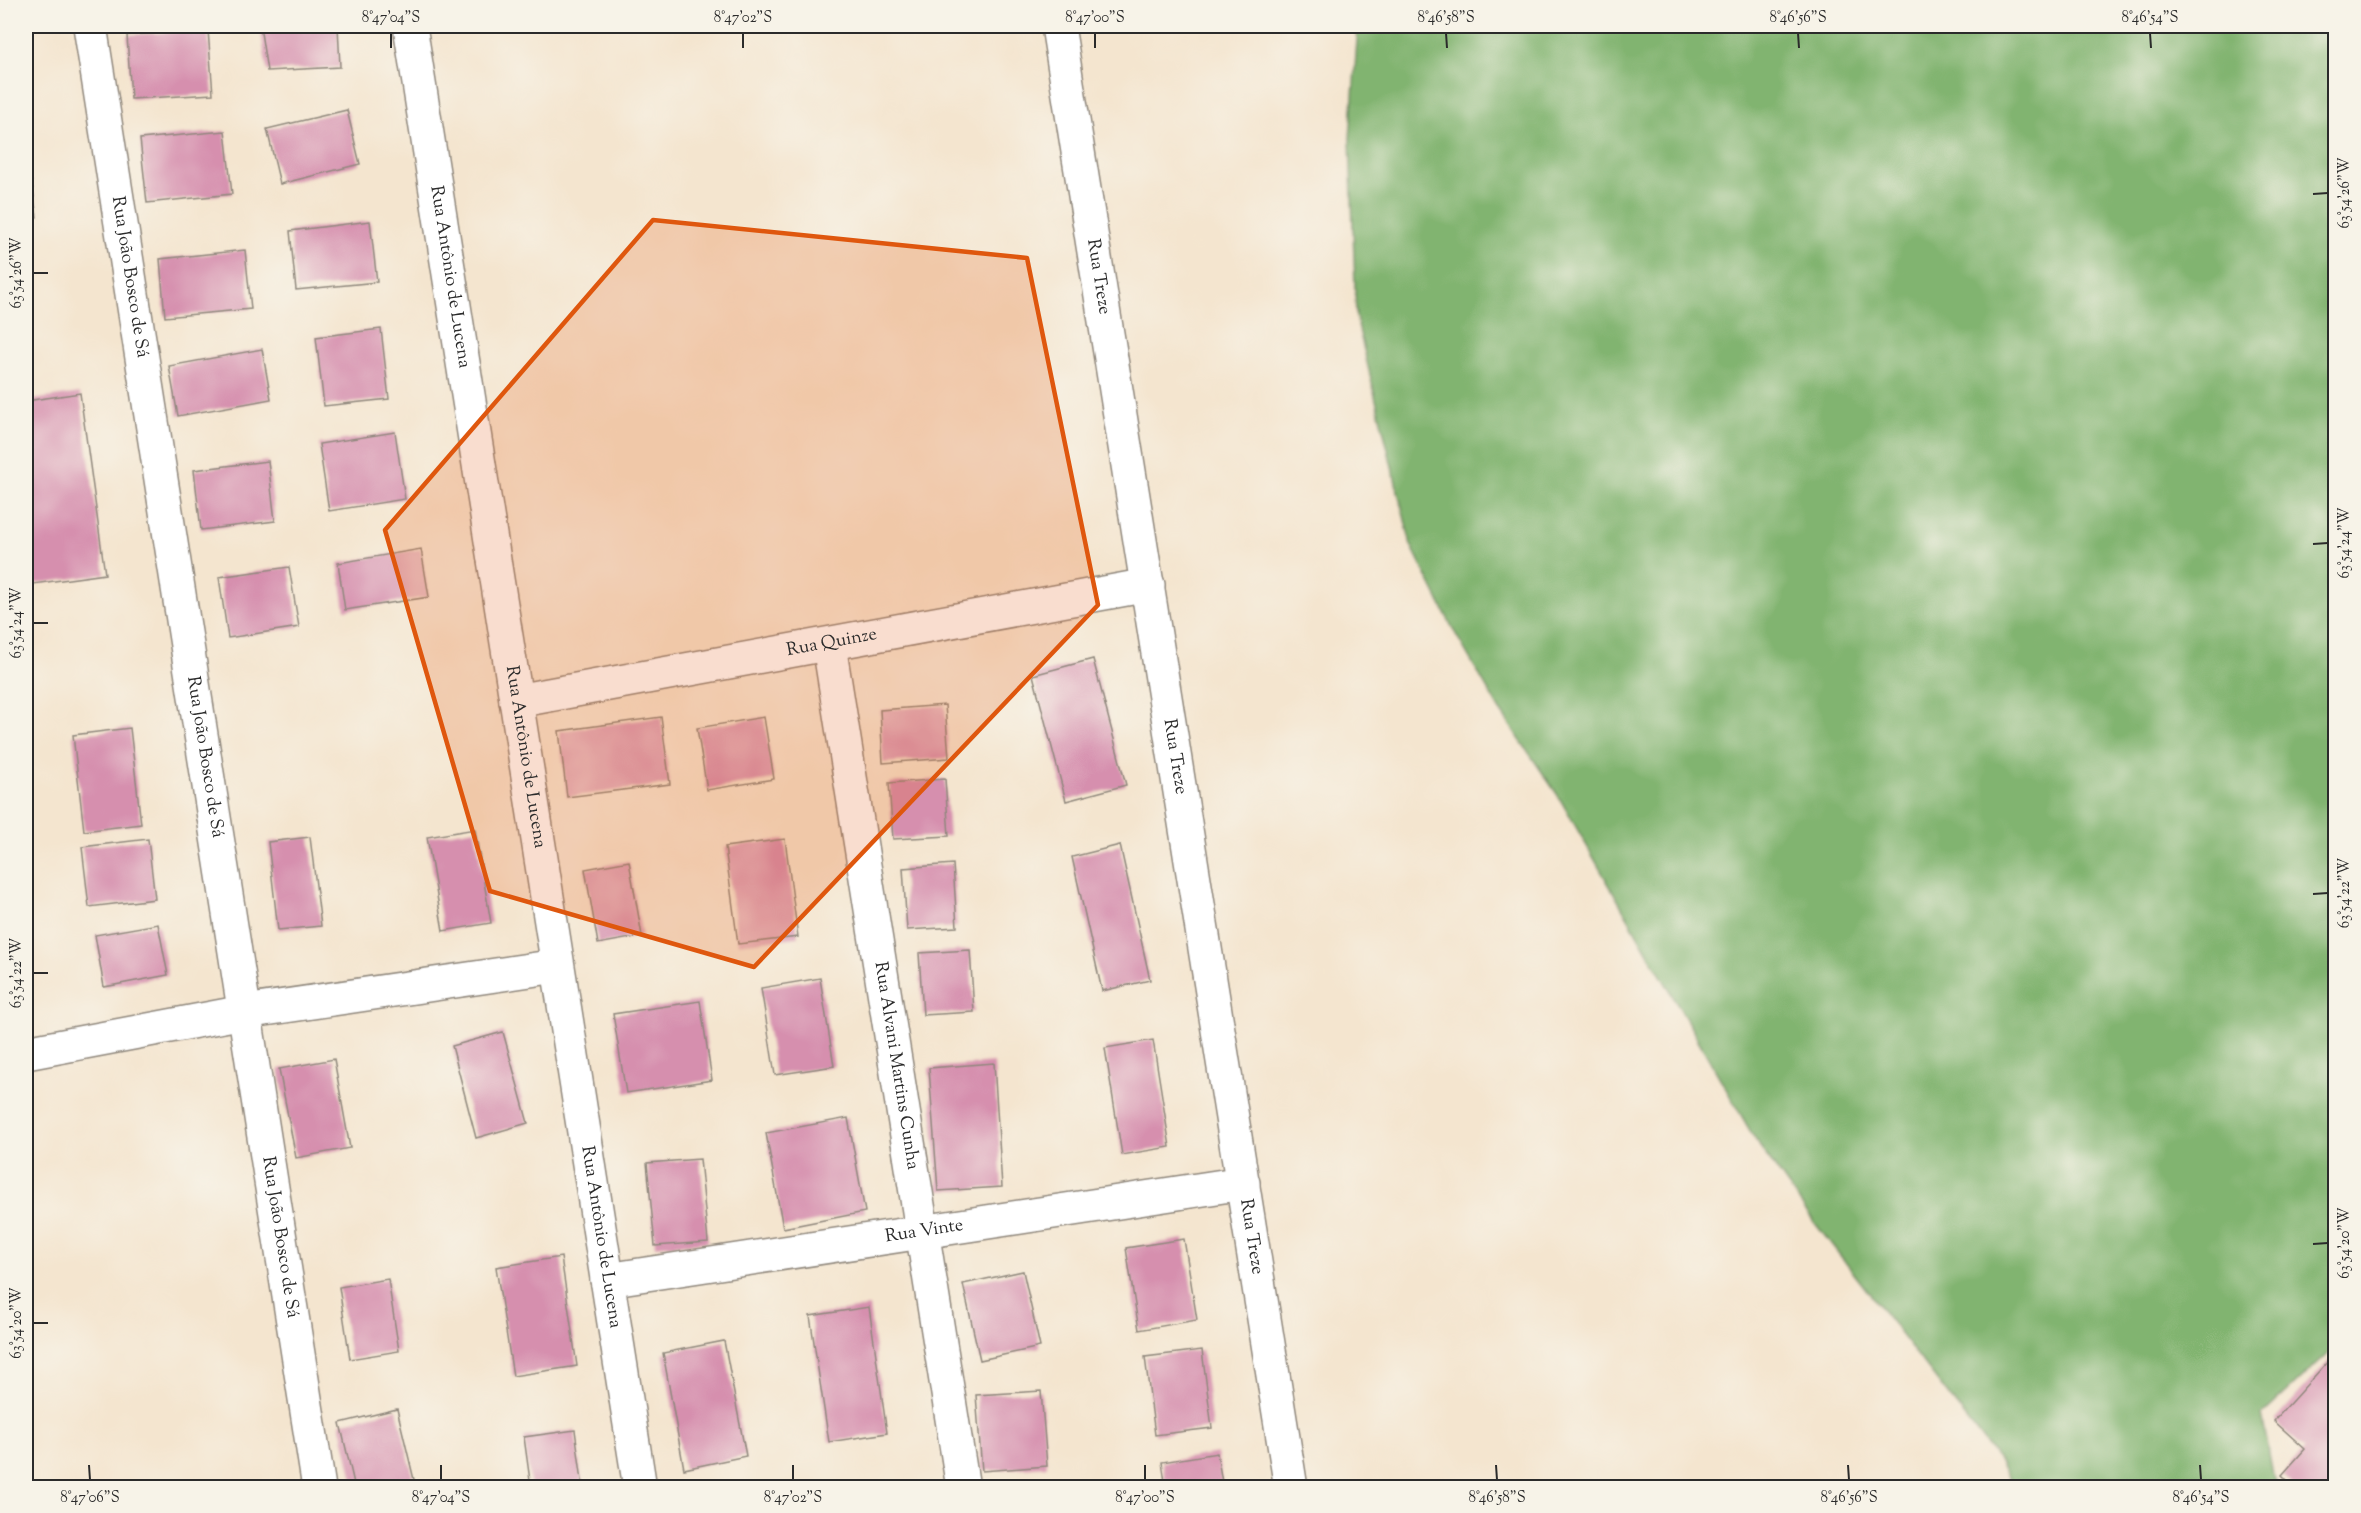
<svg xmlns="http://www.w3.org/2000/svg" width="2361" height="1513" viewBox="0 0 2361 1513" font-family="'Sorts Mill Goudy',serif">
<rect width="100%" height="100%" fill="#f7f3e8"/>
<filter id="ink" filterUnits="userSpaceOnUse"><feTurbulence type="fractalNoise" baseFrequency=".0167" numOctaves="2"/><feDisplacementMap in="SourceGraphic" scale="12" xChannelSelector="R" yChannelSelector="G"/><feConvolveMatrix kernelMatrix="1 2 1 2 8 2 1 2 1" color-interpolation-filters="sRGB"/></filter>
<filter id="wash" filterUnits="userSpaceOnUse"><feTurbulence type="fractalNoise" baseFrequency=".008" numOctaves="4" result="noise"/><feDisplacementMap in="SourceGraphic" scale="24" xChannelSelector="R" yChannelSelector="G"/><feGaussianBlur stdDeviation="1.35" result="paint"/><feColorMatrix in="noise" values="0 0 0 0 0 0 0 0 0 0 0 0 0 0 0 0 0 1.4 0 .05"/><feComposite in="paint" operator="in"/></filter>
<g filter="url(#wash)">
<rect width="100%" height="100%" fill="#f4e5cf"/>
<polygon fill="#81b46f" stroke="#56704d" stroke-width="1.5" points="1358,26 2335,26 2336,1346 2262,1415 2274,1480 2280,1487 2015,1487 2000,1462 1811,1218 1756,1141 1557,794 1499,709 1454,631 1411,545 1356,317 1350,139"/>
<g id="blocks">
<g fill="#d68fae">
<polygon points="260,26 338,26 340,67 267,71"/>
<polygon points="208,30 213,94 131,99 127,35"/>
<polygon points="347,110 360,164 280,184 267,129"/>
<polygon points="225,131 232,194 147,203 140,139"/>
<polygon points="26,146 37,217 26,219"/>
<polygon points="370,221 377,282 296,290 290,231"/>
<polygon points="245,250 251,309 165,317 160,259"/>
<polygon points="381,329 389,399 324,406 316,337"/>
<polygon points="262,349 271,399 178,416 169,366"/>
<polygon points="80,393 105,574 26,585 26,401"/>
<polygon points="395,432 405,499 329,511 319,444"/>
<polygon points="268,461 275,521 201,530 194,470"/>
<polygon points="421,549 429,597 345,610 338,563"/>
<polygon points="289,567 299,627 228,638 219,577"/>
<polygon points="1093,659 1126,785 1066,801 1033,675"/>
<polygon points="945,705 949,758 883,763 880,710"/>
<polygon points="661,717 670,784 567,797 559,731"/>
<polygon points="764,717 774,779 707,790 697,728"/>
<polygon points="130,728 141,824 84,831 73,735"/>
<polygon points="945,779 949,836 893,839 889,783"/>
<polygon points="475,829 491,923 443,931 427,837"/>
<polygon points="310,837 321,926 278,930 268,842"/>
<polygon points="148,839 155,899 89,907 82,847"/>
<polygon points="785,839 798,937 738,944 725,847"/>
<polygon points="1120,845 1150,980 1102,991 1072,857"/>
<polygon points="629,861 642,936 598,944 585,869"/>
<polygon points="953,864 957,927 907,930 903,868"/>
<polygon points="158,924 168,975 104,987 95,935"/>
<polygon points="970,950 974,1012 923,1015 919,953"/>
<polygon points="820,978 834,1066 775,1075 761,988"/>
<polygon points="700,1001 712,1080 626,1093 613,1014"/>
<polygon points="503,1032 528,1123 476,1138 452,1046"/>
<polygon points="1153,1040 1170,1147 1122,1155 1105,1048"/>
<polygon points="334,1059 350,1148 296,1158 279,1069"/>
<polygon points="994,1063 1002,1187 938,1191 929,1068"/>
<polygon points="848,1118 865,1212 783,1228 766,1133"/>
<polygon points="700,1159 708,1242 655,1246 647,1163"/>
<polygon points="1184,1239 1197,1320 1139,1330 1126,1248"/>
<polygon points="561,1257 577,1366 513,1376 496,1267"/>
<polygon points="1023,1271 1040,1347 980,1360 963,1284"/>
<polygon points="388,1279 399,1351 350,1359 339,1287"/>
<polygon points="869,1307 887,1433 829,1442 810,1316"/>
<polygon points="724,1341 746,1456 684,1469 663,1353"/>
<polygon points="1202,1350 1212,1428 1155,1435 1145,1357"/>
<polygon points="2330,1359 2336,1364 2336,1488 2295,1488 2282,1475 2305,1449 2274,1421"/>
<polygon points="1041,1391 1047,1466 982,1471 976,1395"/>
<polygon points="397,1409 416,1488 355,1488 340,1423"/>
<polygon points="575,1430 583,1488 531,1488 524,1437"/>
<polygon points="1217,1453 1223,1488 1166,1488 1162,1462"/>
<polygon points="895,1482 895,1488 863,1488 863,1486"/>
</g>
</g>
</g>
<g filter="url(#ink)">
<use href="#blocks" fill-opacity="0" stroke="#90887d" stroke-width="1.5"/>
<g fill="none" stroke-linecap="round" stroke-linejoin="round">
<g stroke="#90887d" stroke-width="36">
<g id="minor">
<path id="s1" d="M90 26 319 1488"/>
<path id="s2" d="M410 26 640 1488"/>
<path id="s3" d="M1058 26 1291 1488"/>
<path id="s4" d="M829 645 963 1488"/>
<path id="s5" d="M516 701 1148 585"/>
<polyline points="26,1053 244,1012 557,966"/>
<path id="s6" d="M607 1280 1243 1183"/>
</g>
</g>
<use href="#minor" stroke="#fff" stroke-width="33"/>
</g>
</g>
<path fill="#df570e" fill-opacity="0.2" stroke="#df570e" stroke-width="4.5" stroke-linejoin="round" d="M653 220 1027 258 1098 605 754 967 490 891 385 530Z"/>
<path fill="none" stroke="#2b2b2b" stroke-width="2" d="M391 33V48M743 33V48M1095 33V48M1446 33 1447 48M1798 33 1799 48M2150 33 2151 48M2313 194 2328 193M33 273H48M2313 544 2328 543M33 623H48M2313 894 2328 893M33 973H48M2313 1244 2328 1243M33 1323H48M89 1465 90 1480M441 1465V1480M793 1465V1480M1145 1465V1480M1496 1465 1497 1480M1848 1465 1849 1480M2200 1465 2201 1480"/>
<g text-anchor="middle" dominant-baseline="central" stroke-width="4.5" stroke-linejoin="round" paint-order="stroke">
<g font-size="18" fill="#2b2b2b" stroke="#f7f3e8">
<text stroke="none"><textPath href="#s1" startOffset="254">Rua João Bosco de Sá</textPath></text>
<text stroke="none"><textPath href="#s2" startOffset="254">Rua Antônio de Lucena</textPath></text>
<text stroke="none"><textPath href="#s3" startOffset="254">Rua Treze</textPath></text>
<text stroke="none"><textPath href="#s5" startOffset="321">Rua Quinze</textPath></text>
<text stroke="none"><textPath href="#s3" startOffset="740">Rua Treze</textPath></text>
<text stroke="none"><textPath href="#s1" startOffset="740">Rua João Bosco de Sá</textPath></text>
<text stroke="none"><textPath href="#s2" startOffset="740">Rua Antônio de Lucena</textPath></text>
<text stroke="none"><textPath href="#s4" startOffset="426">Rua Alvani Martins Cunha</textPath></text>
<text stroke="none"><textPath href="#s6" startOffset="321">Rua Vinte</textPath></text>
<text stroke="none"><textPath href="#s3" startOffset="1226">Rua Treze</textPath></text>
<text stroke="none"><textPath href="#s1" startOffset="1226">Rua João Bosco de Sá</textPath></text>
<text stroke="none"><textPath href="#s2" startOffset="1226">Rua Antônio de Lucena</textPath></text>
</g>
</g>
<rect width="2361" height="1513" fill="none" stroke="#f7f3e8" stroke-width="66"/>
<rect x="33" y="33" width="2295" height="1447" fill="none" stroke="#2b2b2b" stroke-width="2"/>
<g font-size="15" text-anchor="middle" fill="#2b2b2b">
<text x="391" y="22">8°47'04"S</text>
<text x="743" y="22">8°47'02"S</text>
<text x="1095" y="22">8°47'00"S</text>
<text x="1446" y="22">8°46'58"S</text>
<text x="1798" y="22">8°46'56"S</text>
<text x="2150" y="22">8°46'54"S</text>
<text transform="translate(2344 193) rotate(-90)" y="5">63°54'26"W</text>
<text transform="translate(16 273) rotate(-90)" y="5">63°54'26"W</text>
<text transform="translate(2344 543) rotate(-90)" y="5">63°54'24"W</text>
<text transform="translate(16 623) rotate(-90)" y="5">63°54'24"W</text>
<text transform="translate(2344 893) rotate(-90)" y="5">63°54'22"W</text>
<text transform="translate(16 973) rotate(-90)" y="5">63°54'22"W</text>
<text transform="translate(2344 1243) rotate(-90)" y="5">63°54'20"W</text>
<text transform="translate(16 1323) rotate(-90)" y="5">63°54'20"W</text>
<text x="90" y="1502">8°47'06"S</text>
<text x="441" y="1502">8°47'04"S</text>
<text x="793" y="1502">8°47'02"S</text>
<text x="1145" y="1502">8°47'00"S</text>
<text x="1497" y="1502">8°46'58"S</text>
<text x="1849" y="1502">8°46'56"S</text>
<text x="2201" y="1502">8°46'54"S</text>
</g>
</svg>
